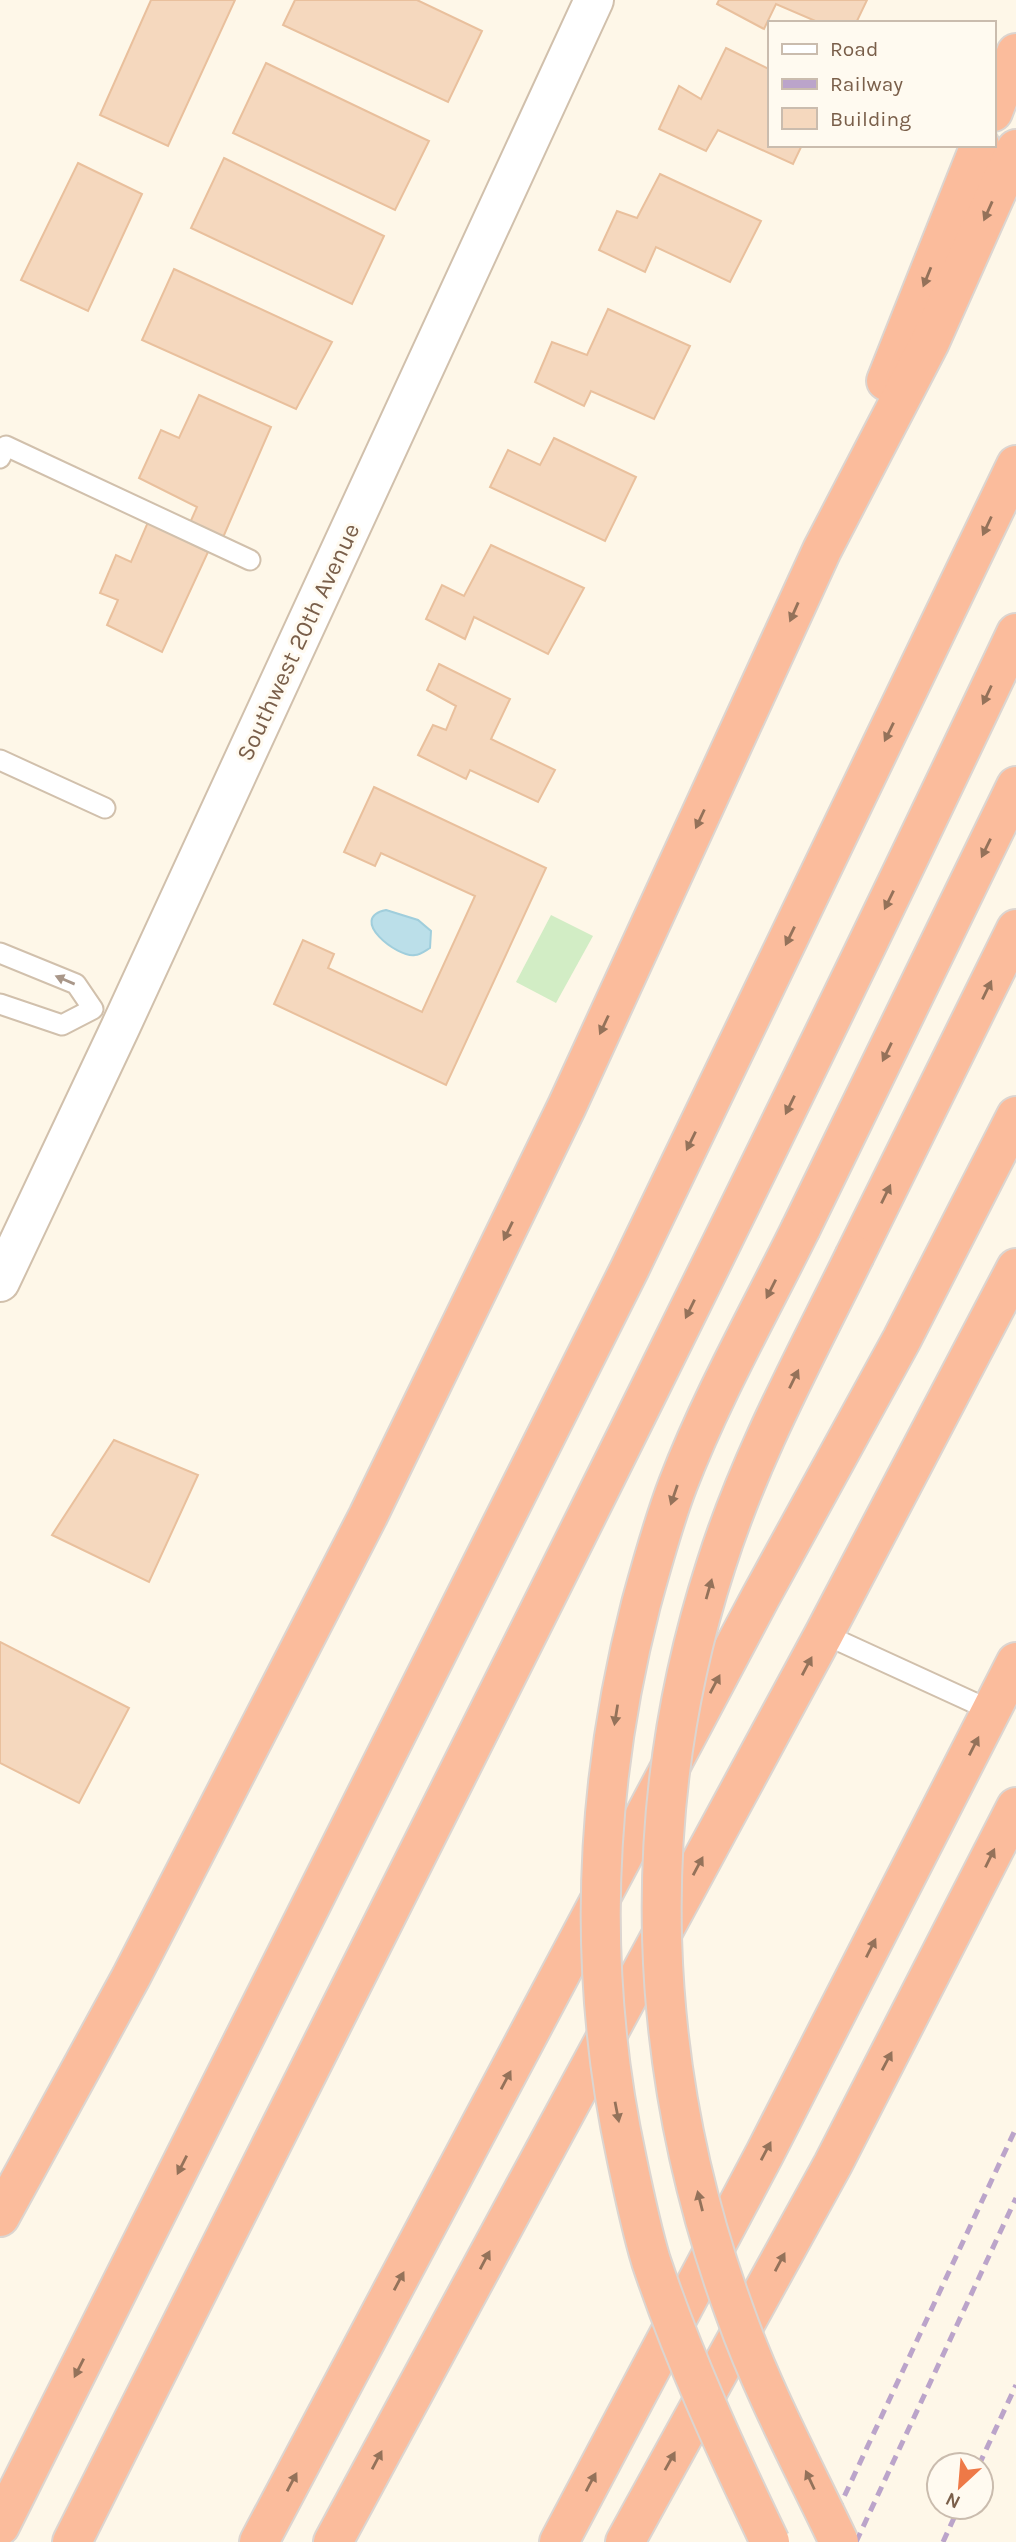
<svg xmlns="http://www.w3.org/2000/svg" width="1016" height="2542" viewBox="0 0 1016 2542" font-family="Karla,sans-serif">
<rect width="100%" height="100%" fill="#fef7e8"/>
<polygon fill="#d2edc5" points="551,915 593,936 556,1003 516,982"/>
<path fill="#bbdfe9" stroke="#a0cedc" stroke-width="2" d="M386 910 418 920 431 931 430 948C425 951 420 955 415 955 397 958 347 918 386 910Z"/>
<g fill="#f5d8be" stroke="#e9c09d" stroke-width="2">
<polygon points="151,0 235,0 168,146 100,115"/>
<polygon points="295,0 417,0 482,31 448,102 283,25"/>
<polygon points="719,0 867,0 856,23 820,23 776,4 764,29 717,4"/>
<polygon points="726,48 769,69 769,145 802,145 793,164 718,130 706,151 659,129 679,86 701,99"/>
<polygon points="266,63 429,141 395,210 233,133"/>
<polygon points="224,158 384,236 352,304 191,228"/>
<polygon points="78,163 142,194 88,311 21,280"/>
<polygon points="660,174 761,221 730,282 656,247 645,272 599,250 617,211 637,218"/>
<polygon points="174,269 332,342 296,409 142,340"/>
<polygon points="608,309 690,346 654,419 591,391 584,406 535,382 552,342 587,355"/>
<polygon points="199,395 271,427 221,542 189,525 197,507 139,478 161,430 179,438"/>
<polygon points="554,438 636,477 605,541 490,487 508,450 540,465"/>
<polygon points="148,522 208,552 162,652 107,625 118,600 100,593 116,555 131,562"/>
<polygon points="491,545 584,588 548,654 474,617 465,639 426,619 442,585 464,596"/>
<polygon points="439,664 510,699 491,739 555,770 538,802 470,770 466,779 418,755 433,725 446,730 456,706 427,690"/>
<polygon points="374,787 546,868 446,1085 274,1004 303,940 334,954 328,968 422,1012 475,896 381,853 375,866 344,852"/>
<polygon points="114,1440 198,1475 149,1582 52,1535"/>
<polygon points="0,1642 129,1708 79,1803 0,1763"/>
</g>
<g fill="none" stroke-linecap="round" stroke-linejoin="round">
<g stroke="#d1c0ac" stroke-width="23">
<g id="lane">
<polyline points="0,458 6,446 250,560"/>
<polyline points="0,760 105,808"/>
<polyline points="0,953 76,984 93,1009 62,1025 0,1004"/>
<polyline points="824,1634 992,1711"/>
</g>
</g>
<g stroke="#d1c0ac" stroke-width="42">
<polyline id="street" points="0,1282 120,1028 594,0"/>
</g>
<g stroke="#dcd5d0" stroke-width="42">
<g id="highway">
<polyline points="993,112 1016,53"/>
<polyline points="886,381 980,145"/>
<polyline points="801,1228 1016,786"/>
<polyline points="855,1255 1016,929"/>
<polyline points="0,2217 131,1977 368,1516 567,1106 822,550 930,342 1016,149"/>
<polyline points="0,2526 630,1268 1016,465"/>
<path d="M72 2542C390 1907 713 1275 1016 633"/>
<polyline points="259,2542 760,1598 902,1339 1016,1116"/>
<polyline points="333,2542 824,1634 1016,1268"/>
<polyline points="559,2542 765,2153 1016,1662"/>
<polyline points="625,2542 833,2164 1016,1807"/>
</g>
</g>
<use href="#lane" stroke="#fff" stroke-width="19"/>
<use href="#street" stroke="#fff" stroke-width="38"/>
<use href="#highway" stroke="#fbbc9c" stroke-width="38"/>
<g stroke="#bba4ca" stroke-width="5" stroke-dasharray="10 7" stroke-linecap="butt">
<polyline points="979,2465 1016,2385"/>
<polyline points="823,2542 1016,2128"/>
<polyline points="856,2542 1016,2198"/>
<polyline points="943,2542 959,2507"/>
</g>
<g stroke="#dcd5d0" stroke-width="42" stroke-linecap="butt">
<g id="highway-bridge">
<path d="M770 2542C726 2450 683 2357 651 2261 641 2228 634 2194 627 2160 587 1975 594 1787 641 1604 652 1564 663 1523 678 1484 712 1396 759 1313 801 1228"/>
<path d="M839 2542C803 2466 763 2392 735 2313 646 2070 636 1812 716 1565 750 1457 805 1357 855 1255"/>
</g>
</g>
<use href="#highway-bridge" stroke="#fbbc9c" stroke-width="38"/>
</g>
<defs><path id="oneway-solid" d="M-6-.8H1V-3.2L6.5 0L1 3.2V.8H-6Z" transform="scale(1.75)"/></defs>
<g fill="#94725a">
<use href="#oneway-solid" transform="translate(988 211) rotate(114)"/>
<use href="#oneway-solid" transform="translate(927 277) rotate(112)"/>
<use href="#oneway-solid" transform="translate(987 526) rotate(115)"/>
<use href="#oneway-solid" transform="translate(794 612) rotate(114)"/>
<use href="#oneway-solid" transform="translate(987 695) rotate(115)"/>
<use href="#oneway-solid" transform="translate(889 732) rotate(116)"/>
<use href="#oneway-solid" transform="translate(700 819) rotate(115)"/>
<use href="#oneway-solid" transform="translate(986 848) rotate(116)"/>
<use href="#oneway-solid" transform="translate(889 900) rotate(116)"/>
<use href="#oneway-solid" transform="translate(790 936) rotate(116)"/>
<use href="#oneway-solid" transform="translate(987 990) rotate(-64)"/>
<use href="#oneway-solid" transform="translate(604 1025) rotate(115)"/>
<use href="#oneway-solid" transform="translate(887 1052) rotate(116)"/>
<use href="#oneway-solid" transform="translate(790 1105) rotate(116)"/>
<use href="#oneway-solid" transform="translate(691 1141) rotate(116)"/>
<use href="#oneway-solid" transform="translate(886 1194) rotate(-64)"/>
<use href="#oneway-solid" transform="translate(508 1231) rotate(116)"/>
<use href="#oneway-solid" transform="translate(771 1289) rotate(117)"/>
<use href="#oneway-solid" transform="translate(690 1309) rotate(116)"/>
<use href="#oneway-solid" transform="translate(794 1379) rotate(-64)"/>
<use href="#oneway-solid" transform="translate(674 1495) rotate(109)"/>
<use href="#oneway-solid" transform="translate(709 1589) rotate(-74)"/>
<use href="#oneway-solid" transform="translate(807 1666) rotate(-62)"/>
<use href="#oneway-solid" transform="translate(715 1684) rotate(-62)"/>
<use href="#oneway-solid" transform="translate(616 1715) rotate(99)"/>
<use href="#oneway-solid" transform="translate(974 1746) rotate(-63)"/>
<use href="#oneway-solid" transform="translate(990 1858) rotate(-64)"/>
<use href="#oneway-solid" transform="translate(698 1866) rotate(-62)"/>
<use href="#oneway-solid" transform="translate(871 1948) rotate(-63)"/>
<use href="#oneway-solid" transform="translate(887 2061) rotate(-62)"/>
<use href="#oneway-solid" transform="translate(506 2080) rotate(-62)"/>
<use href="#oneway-solid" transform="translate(617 2112) rotate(79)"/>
<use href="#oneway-solid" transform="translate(766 2151) rotate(-62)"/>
<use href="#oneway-solid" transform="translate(182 2165) rotate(117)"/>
<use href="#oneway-solid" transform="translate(700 2201) rotate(-104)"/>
<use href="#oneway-solid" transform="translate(485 2260) rotate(-62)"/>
<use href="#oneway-solid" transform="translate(780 2262) rotate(-62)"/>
<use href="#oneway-solid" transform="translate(399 2281) rotate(-62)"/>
<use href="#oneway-solid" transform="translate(79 2368) rotate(117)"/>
<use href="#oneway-solid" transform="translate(377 2460) rotate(-62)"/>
<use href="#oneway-solid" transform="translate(670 2461) rotate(-61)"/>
<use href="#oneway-solid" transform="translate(810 2480) rotate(-115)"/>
<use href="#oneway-solid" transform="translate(292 2482) rotate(-62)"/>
<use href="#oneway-solid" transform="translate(591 2482) rotate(-62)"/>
</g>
<use fill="#a99789" href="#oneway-solid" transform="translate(65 980) rotate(-157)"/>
<g text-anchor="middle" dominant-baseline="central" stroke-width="6" stroke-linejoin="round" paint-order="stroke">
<g font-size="24" fill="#7a5f4a" stroke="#fffaf0">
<text transform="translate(298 642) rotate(-65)">Southwest 20th Avenue</text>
</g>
</g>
<rect x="768" y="21" width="228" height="126" fill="#fffaf0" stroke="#cabcae" stroke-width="2"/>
<rect x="782" y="44" width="35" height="10" fill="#ffffff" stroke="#cabcae" stroke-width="2"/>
<text x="830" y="56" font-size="21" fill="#7a5f4a">Road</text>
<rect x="782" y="79" width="35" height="10" fill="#bba4ca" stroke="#cabcae" stroke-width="2"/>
<text x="830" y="91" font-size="21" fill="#7a5f4a">Railway</text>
<rect x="782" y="108" width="35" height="21" fill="#f5d8be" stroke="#cabcae" stroke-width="2"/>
<text x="830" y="126" font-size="21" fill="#7a5f4a">Building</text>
<g transform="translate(960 2486) rotate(206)"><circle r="33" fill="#fffaf0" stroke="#cabcae" stroke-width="2"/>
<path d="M0-5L12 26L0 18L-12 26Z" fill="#ee7947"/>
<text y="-10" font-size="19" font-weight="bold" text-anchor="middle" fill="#7a5f4a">N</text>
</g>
</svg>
